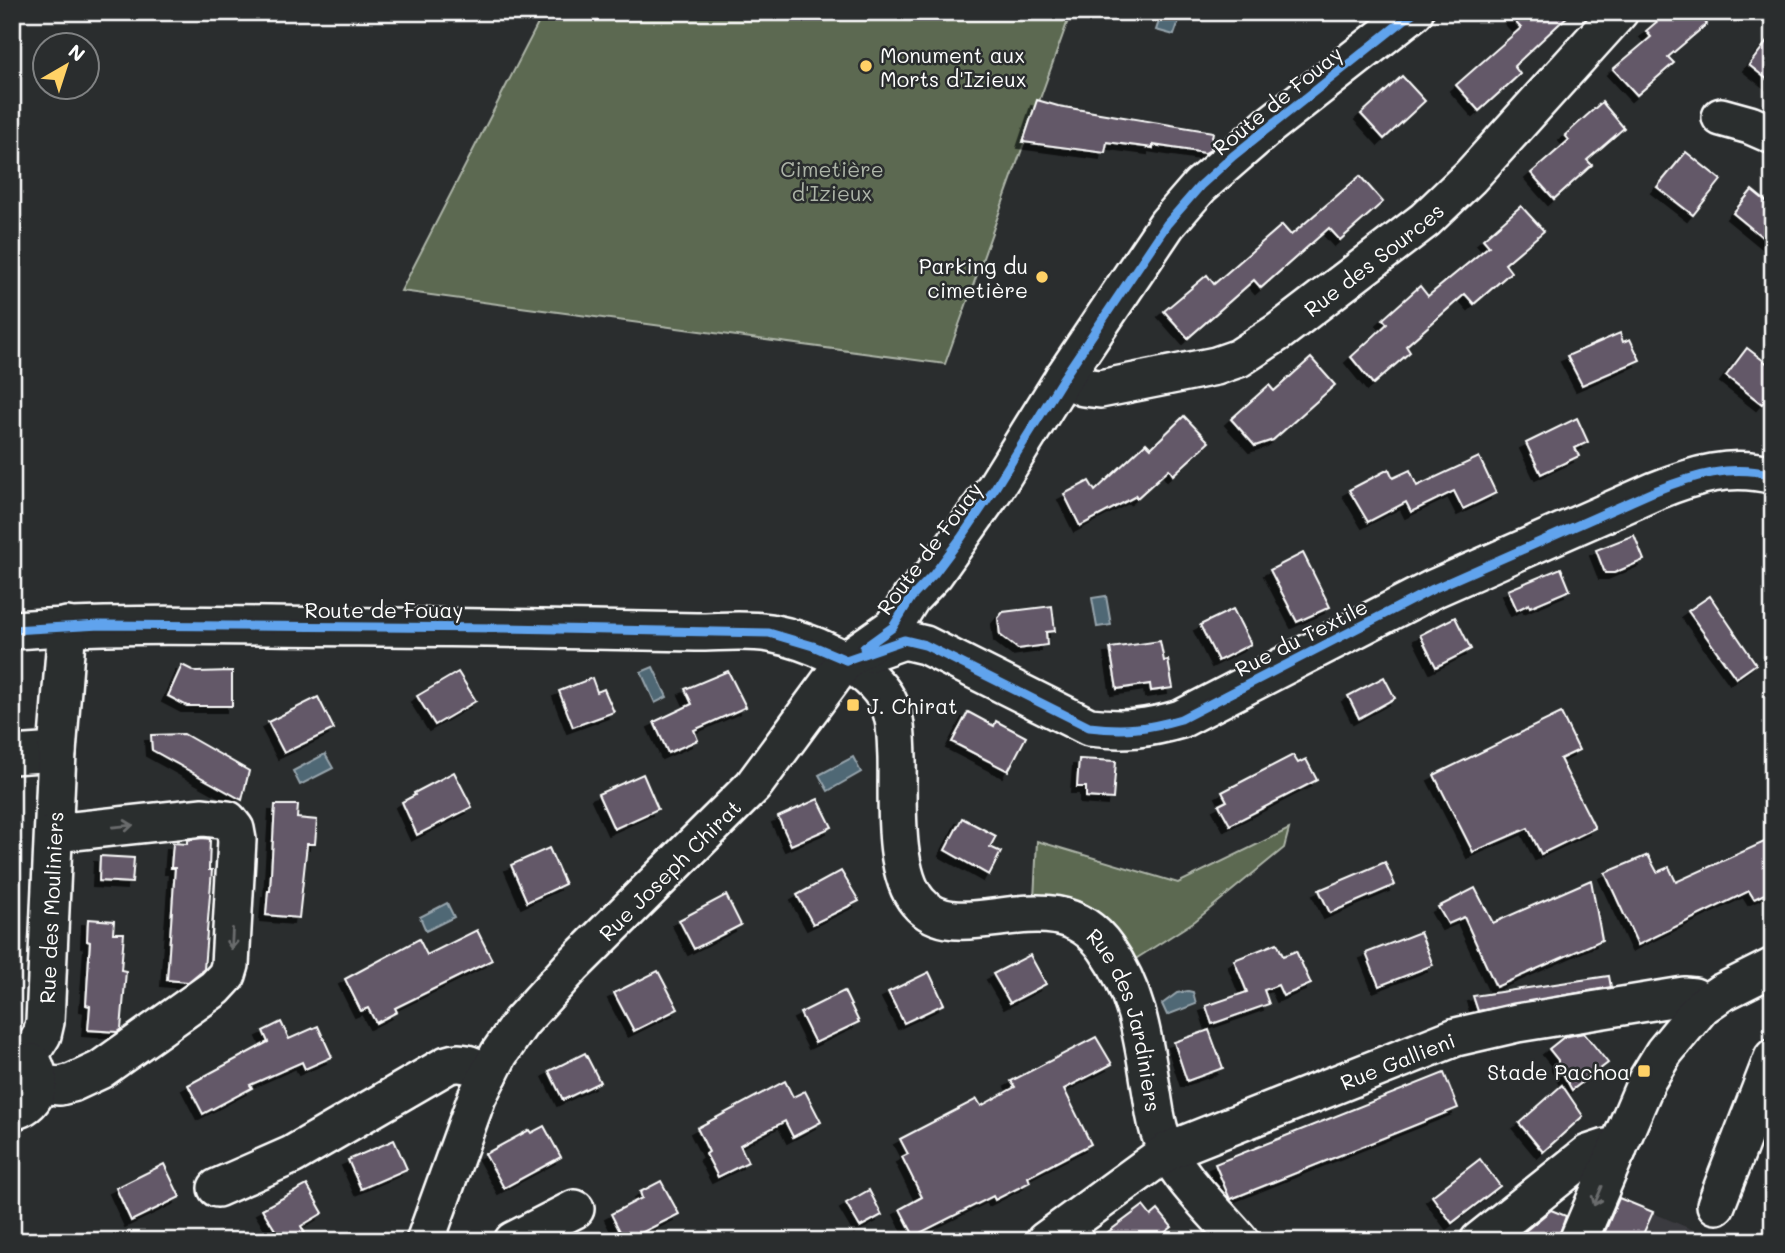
<svg xmlns="http://www.w3.org/2000/svg" width="1785" height="1253" viewBox="0 0 1785 1253" font-family="Mali,sans-serif">
<defs>
<filter id="shadow"><feDropShadow dx="-6" dy="6" stdDeviation="0" flood-color="#0009"/></filter>
</defs>
<rect width="100%" height="100%" fill="#2a2d2e"/>
<filter id="ink" filterUnits="userSpaceOnUse"><feTurbulence type="fractalNoise" baseFrequency=".0143" numOctaves="2"/><feDisplacementMap in="SourceGraphic" scale="14" xChannelSelector="R" yChannelSelector="G"/><feConvolveMatrix kernelMatrix="1 2 1 2 8 2 1 2 1" color-interpolation-filters="sRGB"/></filter>
<g filter="url(#ink)">
<polygon fill="#3b3a3f" points="1611,1195 1719,1241 1591,1241"/>
<g fill="#5b6951" stroke="#adb4a8" stroke-width="2">
<polygon points="544,12 1071,12 945,364 401,291"/>
<path d="M1289 829 1284 848 1195 921 1134 960C1131 948 1124 941 1116 933 1091 903 1072 902 1034 899L1037 841 1178 883Z"/>
</g>
<g fill="#506775" stroke="#96a4ac" stroke-width="2">
<polygon points="1162,12 1182,12 1174,35 1156,30"/>
<polygon points="1106,596 1111,625 1097,627 1092,598"/>
<polygon points="653,667 667,697 655,703 641,672"/>
<polygon points="325,754 333,768 300,785 293,771"/>
<polygon points="853,757 861,772 828,791 819,775"/>
<polygon points="447,903 454,917 426,931 420,917"/>
<polygon points="1188,991 1193,992 1196,1004 1167,1015 1162,1004 1177,993"/>
</g>
<g fill="#645967" stroke="#fff" stroke-width="2" filter="url(#shadow)">
<polygon points="1506,12 1572,12 1514,66 1520,74 1479,111 1456,85 1521,28"/>
<polygon points="1668,12 1696,12 1707,24 1668,57 1674,63 1637,95 1613,69 1651,37 1646,31"/>
<polygon points="1773,34 1773,84 1749,65"/>
<polygon points="1402,76 1425,101 1384,139 1361,114"/>
<polygon points="1037,100 1058,106 1213,132 1210,150 1205,153 1153,145 1153,148 1107,142 1105,153 1023,142"/>
<polygon points="1602,102 1624,128 1587,160 1592,165 1554,199 1531,173 1569,140 1565,135"/>
<polygon points="1686,152 1721,180 1693,215 1657,187"/>
<polygon points="1360,176 1383,202 1340,240 1329,228 1261,288 1254,280 1188,338 1164,311 1207,275 1214,284 1282,225 1291,235"/>
<polygon points="1752,190 1773,207 1773,246 1733,213"/>
<polygon points="1521,206 1544,231 1505,264 1511,272 1474,304 1465,294 1406,346 1410,352 1373,384 1351,357 1387,324 1383,319 1420,286 1428,296 1489,246 1483,239"/>
<polygon points="1620,333 1623,342 1630,339 1640,360 1582,385 1567,356"/>
<polygon points="1747,348 1773,368 1773,391 1762,404 1726,376"/>
<polygon points="1311,358 1335,385 1273,440 1255,446 1231,419 1269,385 1274,391"/>
<polygon points="1184,416 1209,442 1173,475 1169,469 1137,498 1135,494 1136,496 1080,526 1064,494 1089,481 1095,491 1146,443 1151,448"/>
<polygon points="1577,418 1588,442 1575,448 1579,456 1541,474 1526,443"/>
<polygon points="1479,457 1496,493 1463,509 1454,491 1411,512 1406,502 1368,522 1349,490 1389,469 1393,478 1410,470 1417,486"/>
<polygon points="1634,535 1644,560 1614,573 1605,573 1596,550"/>
<polygon points="1303,553 1330,607 1297,622 1270,570"/>
<polygon points="1561,568 1570,590 1530,607 1529,604 1517,610 1508,590"/>
<polygon points="1710,596 1756,664 1736,678 1688,611"/>
<polygon points="1052,606 1055,631 1046,632 1047,645 1018,649 1000,635 998,618 1003,612"/>
<polygon points="1233,609 1251,644 1218,661 1200,625"/>
<polygon points="1455,617 1471,649 1436,667 1420,635"/>
<polygon points="1160,641 1164,661 1168,660 1173,688 1151,691 1150,684 1117,689 1110,648"/>
<polygon points="182,665 196,672 232,671 232,706 187,706 168,696"/>
<polygon points="728,671 746,707 694,730 698,740 668,753 654,722 692,704 685,689"/>
<polygon points="458,672 476,701 435,725 417,696"/>
<polygon points="1384,677 1395,698 1359,718 1348,696"/>
<polygon points="592,678 597,692 604,689 614,712 573,727 559,691"/>
<polygon points="318,697 334,729 284,753 268,722"/>
<polygon points="968,712 994,726 996,721 1026,737 1008,771 952,742"/>
<polygon points="1561,713 1579,750 1560,759 1595,828 1541,854 1528,828 1473,852 1434,775"/>
<polygon points="184,734 249,771 242,800 152,750 151,735"/>
<polygon points="1293,755 1298,763 1306,759 1317,780 1230,825 1219,805 1227,801 1222,792"/>
<polygon points="1079,759 1116,761 1113,799 1086,797 1086,787 1077,787"/>
<polygon points="454,772 472,807 417,835 402,802 415,795 414,793"/>
<polygon points="643,774 658,809 614,829 598,794"/>
<polygon points="818,799 832,827 791,845 778,817"/>
<polygon points="275,805 298,805 297,818 317,820 315,844 307,844 299,918 266,915 268,891 270,891"/>
<polygon points="962,818 996,836 990,847 1001,852 989,875 945,850"/>
<polygon points="203,838 210,839 209,870 212,870 204,969 188,982 167,980 175,868 171,868 173,843 187,844 187,840"/>
<polygon points="1773,838 1773,890 1754,899 1749,891 1638,945 1605,873 1648,855 1657,872 1669,867 1676,882"/>
<polygon points="549,848 565,884 527,902 511,865"/>
<polygon points="100,856 134,858 132,883 99,881"/>
<polygon points="1385,862 1395,885 1330,913 1319,890"/>
<polygon points="841,871 859,901 813,924 797,895"/>
<polygon points="1591,880 1602,940 1496,987 1464,917 1448,924 1438,907 1475,888 1493,923"/>
<polygon points="726,895 741,925 694,949 679,920"/>
<polygon points="88,919 114,921 113,933 124,933 121,970 126,971 121,1029 117,1032 88,1030 90,1006 86,1005 90,942 87,941"/>
<polygon points="477,930 492,960 395,1008 397,1012 376,1023 368,1008 361,1011 345,979 419,939 427,955"/>
<polygon points="1420,932 1433,965 1379,986 1366,953"/>
<polygon points="1277,943 1283,956 1296,951 1311,984 1283,996 1278,985 1264,990 1269,1004 1212,1024 1206,1006 1247,992 1234,960"/>
<polygon points="1030,955 1046,984 1010,1003 993,974"/>
<polygon points="658,971 678,1009 634,1031 614,993"/>
<polygon points="929,972 944,1004 904,1023 888,992"/>
<polygon points="1609,976 1611,987 1478,1011 1473,996"/>
<polygon points="844,991 859,1022 815,1043 800,1013"/>
<polygon points="281,1022 289,1039 318,1026 332,1057 305,1069 302,1062 250,1085 252,1088 203,1114 188,1085 268,1042 263,1031"/>
<polygon points="1209,1030 1223,1068 1187,1081 1174,1042"/>
<polygon points="1584,1033 1608,1063 1572,1090 1558,1065 1558,1060 1549,1049 1564,1037"/>
<polygon points="1096,1037 1112,1064 1064,1089 1091,1144 1028,1177 1030,1182 995,1200 993,1196 914,1236 900,1209 922,1197 902,1157 908,1154 900,1139 977,1099 981,1106 1015,1087 1011,1081"/>
<polygon points="585,1053 600,1082 563,1100 549,1071"/>
<polygon points="1444,1073 1458,1108 1231,1199 1229,1197 1215,1164"/>
<polygon points="785,1081 793,1097 805,1091 821,1122 793,1137 785,1121 740,1145 748,1162 718,1177 706,1154 709,1152 697,1128"/>
<polygon points="1562,1085 1583,1116 1543,1152 1519,1123"/>
<polygon points="544,1126 561,1157 504,1188 485,1154 529,1130 531,1133"/>
<polygon points="394,1140 407,1169 361,1189 348,1160"/>
<polygon points="1480,1159 1500,1186 1452,1223 1432,1196"/>
<polygon points="164,1164 180,1197 131,1221 116,1188"/>
<polygon points="661,1181 679,1214 625,1241 611,1214 642,1198 640,1192"/>
<polygon points="307,1185 323,1213 301,1226 309,1241 282,1241 262,1209"/>
<polygon points="869,1190 882,1215 860,1227 846,1203"/>
<polygon points="1619,1198 1653,1212 1640,1241 1601,1241"/>
<polygon points="1143,1206 1151,1216 1158,1210 1172,1227 1154,1241 1096,1241"/>
<polygon points="1551,1210 1566,1216 1557,1241 1513,1241"/>
</g>
<g fill="none" stroke-linecap="round" stroke-linejoin="round">
<g stroke="#fff" stroke-width="42">
<g id="minor">
<polyline points="1721,117 1750,125 1773,135"/>
<path id="s1" d="M1064 377 1083 387 1100 389 1216 366 1239 358 1280 331 1425 220 1470 177 1619 12"/>
<path id="s2" d="M12 630C97 624 182 625 268 626 358 627 449 627 540 629 592 630 644 631 696 632 720 632 747 629 770 633 807 640 862 662 884 695 897 714 896 736 897 758 898 797 892 872 918 902 960 953 1054 873 1106 948 1137 992 1143 1037 1151 1088 1154 1104 1155 1121 1161 1136 1173 1174 1215 1211 1240 1241"/>
<path d="M867 653 904 640 925 645 1089 727C1124 731 1147 729 1181 719L1433 589 1655 491C1694 475 1731 464 1773 475"/>
<polyline points="12,755 57,752"/>
<path id="s3" d="M28 1057 42 1035 45 1022 57 752 67 626"/>
<polyline points="38,1084 60,1086 72,1083 100,1070 215,988 227,975 230,965 237,840 235,829 228,820 203,817 55,833"/>
<path d="M12 1111C35 1106 44 1084 33 1063"/>
<path d="M217 1188 292 1155 447 1065C463 1059 475 1067 489 1074"/>
<polyline points="1716,1205 1773,1058"/>
<path id="s4" d="M425 1241 477 1097 499 1054 521 1022 572 966 753 786 846 660 893 627 911 598 934 574 995 488 1064 377 1167 224 1200 186 1270 125 1414 12"/>
<polyline points="513,1241 575,1209"/>
<path id="s5" d="M1045 1241 1168 1151 1456 1037 1517 1023 1684 996 1694 997 1702 1006"/>
<polyline points="1479,1241 1588,1154 1606,1148 1617,1151"/>
<polyline points="1578,1241 1647,1080 1664,1052 1702,1006 1721,993 1773,967"/>
</g>
</g>
<use href="#minor" stroke="#2a2d2e" stroke-width="37"/>
<g stroke="#2a2d2e" stroke-width="13">
<g id="cycleway">
<polyline points="12,630 100,625 505,628 769,633 813,646 846,660"/>
<polyline points="864,648 893,627 911,598 934,574 961,538 995,488 1064,377 1167,224 1200,186 1233,156 1414,12"/>
<path d="M846 660 904 640 925 645 1089 727C1124 731 1147 729 1181 719L1433 589 1655 491C1694 475 1731 464 1773 475"/>
</g>
</g>
<use href="#cycleway" stroke="#60a3ed" stroke-width="9"/>
</g>
<defs><path id="oneway-shaft" d="M-6 0H5M1.5-3L5.5 0L1.5 3" fill="none" stroke-width="1.6" stroke-linecap="round" stroke-linejoin="round" transform="scale(1.75)"/></defs>
<g stroke="#6a6c6d">
<use href="#oneway-shaft" transform="translate(123 826) rotate(-6)"/>
<use href="#oneway-shaft" transform="translate(232 939) rotate(93)"/>
<use href="#oneway-shaft" transform="translate(1598 1196) rotate(113)"/>
</g>
</g>
<g fill="#ffd166" stroke="#2a2d2e" stroke-width="2.5">
<circle cx="866" cy="66" r="7"/>
<circle cx="1042" cy="277" r="7"/>
<rect x="846" y="698" width="14" height="14" rx="3.5"/>
<rect x="1637" y="1064" width="14" height="14" rx="3.5"/>
</g>
<g text-anchor="middle" dominant-baseline="central" stroke-width="5" stroke-linejoin="round" paint-order="stroke">
<g font-size="21" fill="#fff" stroke="#2a2d2e" text-anchor="start">
<text x="880" y="54">Monument aux<tspan x="880" dy="24">Morts d'Izieux</tspan></text>
<text x="1028" y="265" text-anchor="end">Parking du<tspan x="1028" dy="24">cimetière</tspan></text>
<text x="867" y="705">J. Chirat</text>
<text x="1630" y="1071" text-anchor="end">Stade Pachoa</text>
</g>
<g font-size="21" fill="#fff" stroke="#2a2d2e">
<text transform="translate(1277 100) rotate(-39)">Route de Fouay</text>
<text stroke="none"><textPath href="#s1" startOffset="348">Rue des Sources</textPath></text>
<text transform="translate(929 548) rotate(-53)">Route de Fouay</text>
<text x="384" y="609">Route de Fouay</text>
<text transform="translate(1301 637) rotate(-27)">Rue du Textile</text>
<text stroke="none"><textPath href="#s4" startOffset="453">Rue Joseph Chirat</textPath></text>
<text stroke="none"><textPath href="#s3" startOffset="154">Rue des Mouliniers</textPath></text>
<text stroke="none"><textPath href="#s2" startOffset="1384">Rue des Jardiniers</textPath></text>
<text stroke="none"><textPath href="#s5" startOffset="399">Rue Gallieni</textPath></text>
</g>
<g font-size="21" fill="#adb4a8" stroke="#2a2d2e">
<text x="832" y="168">Cimetière<tspan x="832" dy="24">d'Izieux</tspan></text>
</g>
</g>
<rect width="1785" height="1253" fill="none" stroke="#2a2d2e" stroke-width="42"/>
<rect x="21" y="21" width="1743" height="1211" fill="none" stroke="#fff" stroke-width="2.5" filter="url(#ink)"/>
<g transform="translate(66 66) rotate(39)"><circle r="33" fill="#2a2d2e" stroke="#7f8182" stroke-width="2"/>
<path d="M0-5L12 26L0 18L-12 26Z" fill="#ffd166"/>
<text y="-10" font-size="19" font-weight="bold" text-anchor="middle" fill="#ffffff">N</text>
</g>
</svg>
